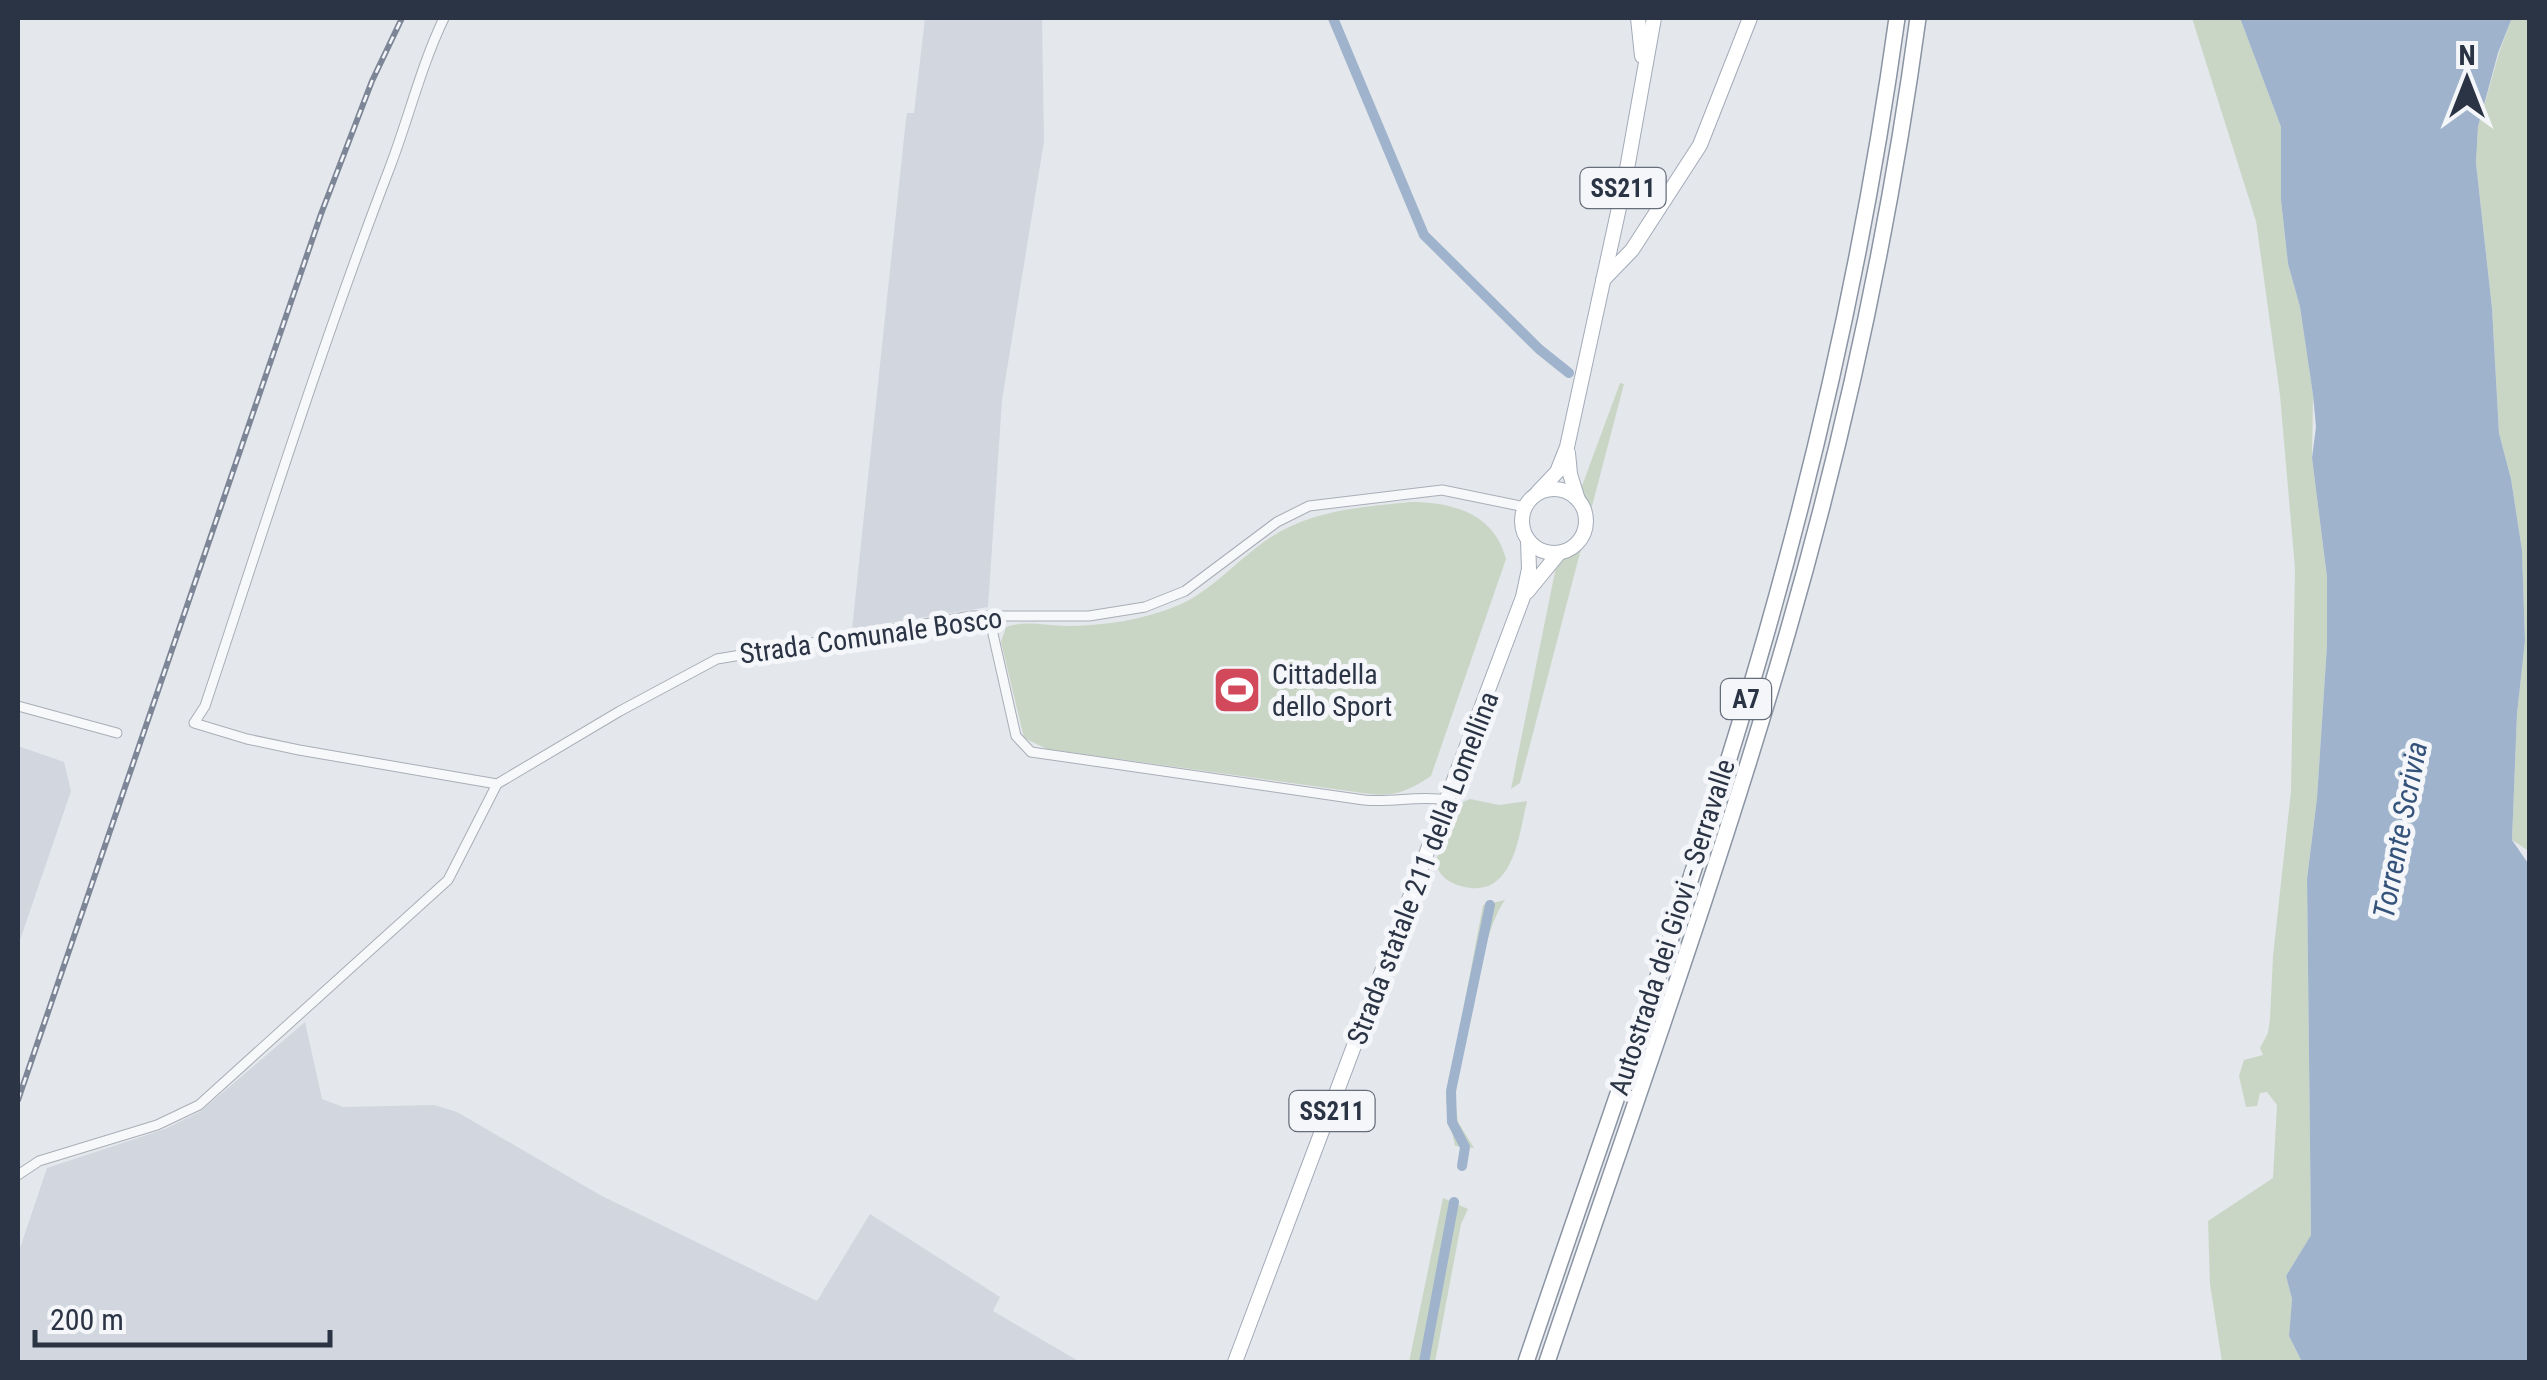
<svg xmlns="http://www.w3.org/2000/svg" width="2547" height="1380" viewBox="0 0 2547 1380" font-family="'Roboto Condensed',sans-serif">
<rect width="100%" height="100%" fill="#e4e7ec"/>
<g fill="#d2d6de">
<polygon points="925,18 1042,18 1044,141 1002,400 988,607 852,629 906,119 907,113 914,113"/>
<polygon points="18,746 64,762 71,791 18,946"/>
<polygon points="305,1022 322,1099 343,1107 434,1105 457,1112 600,1195 817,1301 870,1214 1000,1297 993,1311 1080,1362 18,1362 18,1254 47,1168 165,1129 201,1111"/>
</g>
<g fill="#c9d6c5">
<polygon points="2192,18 2240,18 2281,127 2281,200 2288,264 2300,307 2313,395 2312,458 2327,577 2327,645 2317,798 2307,879 2311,1235 2286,1276 2292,1299 2289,1336 2302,1362 2222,1362 2210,1284 2208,1221 2273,1178 2277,1105 2267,1092 2260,1093 2257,1106 2246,1107 2239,1076 2244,1060 2263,1055 2260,1048 2268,1033 2270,1019 2273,956 2291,791 2295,569 2280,395 2256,221"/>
<polygon points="2512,18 2529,18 2529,851 2512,840 2517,714 2525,641 2522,550 2511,479 2499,433 2492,308 2476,163 2478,127 2499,53"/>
<polygon points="1620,383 1624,384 1591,510 1579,494"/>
<path d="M1410 502C1452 502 1494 513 1506 559L1431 776C1410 790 1395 797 1370 794L1047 749 1024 738 1001 642 1006 627C1026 620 1046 626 1066 626 1103 626 1144 620 1179 605 1213 590 1239 558 1271 537 1313 510 1361 507 1410 502Z"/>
<polygon points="1579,548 1581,549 1520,783 1511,789 1558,557"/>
<path d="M1470 799 1499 805 1527 801C1519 834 1514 898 1465 887 1450 884 1440 877 1435 863L1456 805Z"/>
<path d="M1505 900C1480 934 1461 1055 1455 1100L1458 1122 1474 1148 1455 1146 1446 1101 1483 905Z"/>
<polygon points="1443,1198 1468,1209 1461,1224 1435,1362 1409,1362"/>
</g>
<polygon fill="#9fb4cc" points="2240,18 2512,18 2498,53 2478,127 2476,163 2492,308 2499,433 2511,479 2522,550 2525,641 2517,714 2512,840 2530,866 2529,1362 2302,1362 2289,1336 2292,1299 2286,1276 2311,1235 2307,879 2317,798 2327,645 2327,577 2312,458 2316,427 2313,395 2300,307 2288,264 2281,200 2281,127"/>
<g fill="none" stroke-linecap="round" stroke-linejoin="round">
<g stroke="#9fb4cc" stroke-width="10">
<polyline points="1333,18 1424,235 1539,349 1569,373"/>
<polyline points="1462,1166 1465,1147 1452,1122 1451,1091 1490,905"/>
<polyline points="1424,1362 1454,1202"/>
</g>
<g stroke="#a9aeb7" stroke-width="11">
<g id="minor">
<path d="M444 18C421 66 409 117 390 167 322 344 265 525 205 706L194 723 247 739 299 750 497 784"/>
<path d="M994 615 993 634 1016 736 1031 752 1364 800C1392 803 1419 795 1447 800"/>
<polyline points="18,706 117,733"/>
<polyline points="18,1175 39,1161 157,1125 199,1105 448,880 497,784 620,711 717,659 972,616 1089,616 1145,607 1185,591 1277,522 1309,506 1442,490 1525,507"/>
</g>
</g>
<g stroke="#a3abb8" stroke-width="16">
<g id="primary">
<polyline points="1638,18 1642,56"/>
<polyline points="1603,280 1632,250 1700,145 1750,18"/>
<polyline points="1568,453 1570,474 1578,500"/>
<circle cx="1554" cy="521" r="32"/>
<polyline points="1538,492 1557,472 1567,447 1625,180 1654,18"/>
<polyline points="1527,592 1559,553"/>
<polyline points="1235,1362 1523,597 1529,569 1528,540"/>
</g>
</g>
<g stroke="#8b94a3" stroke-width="18">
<g id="motorway">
<path d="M1526 1362C1607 1122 1695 882 1765 638 1823 435 1868 227 1897 18"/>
<path d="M1547 1362C1629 1119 1717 877 1788 631 1846 430 1890 224 1918 18"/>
</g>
</g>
<use href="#minor" stroke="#f7f8fa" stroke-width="9"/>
<use href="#primary" stroke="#fff" stroke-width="14"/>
<use href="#motorway" stroke="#fff" stroke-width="15"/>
<g stroke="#7d8696" stroke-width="6">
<polyline id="rail" points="18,1100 321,214 372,81 402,18"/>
</g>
<use href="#rail" stroke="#f4f6f9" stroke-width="2.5" stroke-dasharray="8" stroke-linecap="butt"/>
</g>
<defs>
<g id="stadium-square" transform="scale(2.5)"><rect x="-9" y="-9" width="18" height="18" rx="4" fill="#d1495b" stroke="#f4f6f9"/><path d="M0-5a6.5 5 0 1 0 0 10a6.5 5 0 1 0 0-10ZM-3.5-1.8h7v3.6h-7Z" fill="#fff"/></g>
</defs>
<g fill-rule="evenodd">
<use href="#stadium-square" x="1237" y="690"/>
</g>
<g text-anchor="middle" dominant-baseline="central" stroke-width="10" stroke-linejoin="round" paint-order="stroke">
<g fill="#f4f6f9" stroke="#676e7b" stroke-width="2.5">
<rect x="1580.5" y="168" width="85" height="40" rx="8"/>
<rect x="1721" y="679" width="50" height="40" rx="8"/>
<rect x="1289.5" y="1091" width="85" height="40" rx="8"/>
</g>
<g font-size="25" font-weight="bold" fill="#2b3445">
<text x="1623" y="188">SS211</text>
<text x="1746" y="699">A7</text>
<text x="1332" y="1111">SS211</text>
</g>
<g font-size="28" fill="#2b3445" stroke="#f4f6f9">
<text transform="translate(871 636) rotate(-8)">Strada Comunale Bosco</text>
<text transform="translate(1423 868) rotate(-69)">Strada statale 211 della Lomellina</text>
<text transform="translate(1672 927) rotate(-72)">Autostrada dei Giovi - Serravalle</text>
</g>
<g font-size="28" fill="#2b3445" stroke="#f4f6f9" text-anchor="start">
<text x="1272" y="674">Cittadella<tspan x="1272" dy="32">dello Sport</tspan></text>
</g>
<g font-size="30" font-style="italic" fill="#34527a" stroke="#f4f6f9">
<text transform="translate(2400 830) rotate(-79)">Torrente Scrivia</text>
</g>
</g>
<rect width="2547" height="1380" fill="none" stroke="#2b3445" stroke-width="40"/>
<g transform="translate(2467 80)" stroke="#f4f6f9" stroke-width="8" paint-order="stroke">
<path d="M0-8L18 38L0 25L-18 38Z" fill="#2b3445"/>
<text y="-15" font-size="28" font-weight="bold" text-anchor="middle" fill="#2b3445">N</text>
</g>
<path d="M35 1330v15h295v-15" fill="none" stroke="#2b3445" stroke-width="5"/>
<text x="50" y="1330" font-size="30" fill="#2b3445" stroke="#f4f6f9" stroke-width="8" paint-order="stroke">200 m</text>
</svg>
